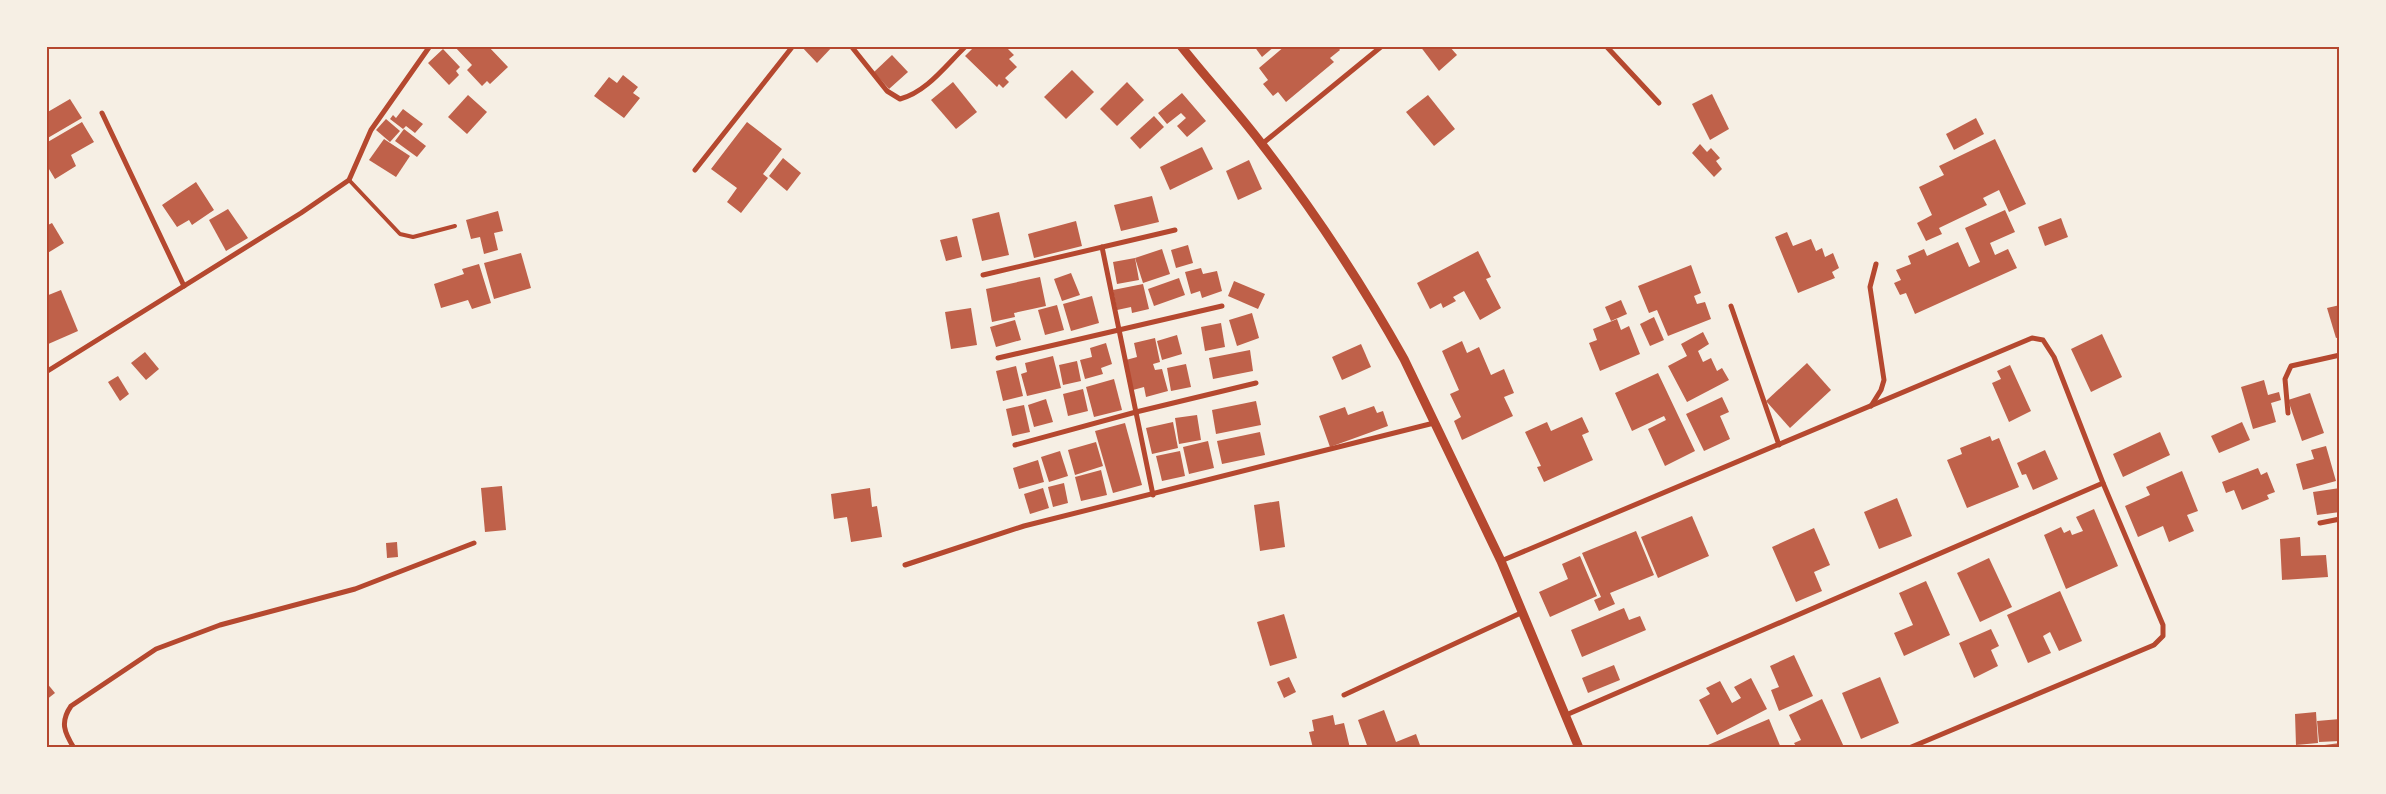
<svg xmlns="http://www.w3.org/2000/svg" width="2386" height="794" viewBox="0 0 2386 794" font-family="'Fira Sans',sans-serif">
<rect width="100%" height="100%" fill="#f6efe4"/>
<g fill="#bf614a">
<polygon points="454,46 488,46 508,67 490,84 487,81 482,86 467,70 472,65"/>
<polygon points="801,46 833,46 817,63"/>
<polygon points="975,46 1005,46 1014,55 1009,59 1017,67 1005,78 1009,82 1003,88 999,84 997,87 965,56"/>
<polygon points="1254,46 1275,46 1262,57"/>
<polygon points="1285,46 1337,46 1340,50 1330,58 1334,62 1286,102 1278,92 1273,96 1263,84 1268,80 1259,68"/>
<polygon points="1420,46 1449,46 1457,55 1439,71"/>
<polygon points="443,49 460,67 456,71 459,75 449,85 428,63"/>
<polygon points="892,55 908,72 889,89 874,72"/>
<polygon points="1072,70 1094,92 1066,119 1044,97"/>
<polygon points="623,75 638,87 633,93 640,98 624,118 594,96 609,77 617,83"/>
<polygon points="953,82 977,112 956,129 931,100"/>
<polygon points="1127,82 1144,100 1117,126 1100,109"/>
<polygon points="1182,93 1206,121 1187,137 1177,126 1186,118 1181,113 1167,124 1158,113"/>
<polygon points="1712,94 1729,129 1710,140 1692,104"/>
<polygon points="468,95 487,112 467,134 448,117"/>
<polygon points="1428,95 1455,129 1434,146 1406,112"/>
<polygon points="70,99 82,118 46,139 46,113"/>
<polygon points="403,109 423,124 415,133 406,126 403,129 390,119 393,115 396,118"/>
<polygon points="1154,116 1164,127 1140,149 1130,138"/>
<polygon points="1976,118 1984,134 1954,150 1946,134"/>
<polygon points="386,119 400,131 390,142 376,130"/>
<polygon points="82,122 94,142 71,155 76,166 55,179 46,164 46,143"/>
<polygon points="747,122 782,149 763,174 768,178 741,213 727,202 737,188 711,169"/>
<polygon points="404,129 426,146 417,157 395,141"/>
<polygon points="384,139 410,156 396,177 369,160"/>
<polygon points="1995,139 2026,204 2009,212 1999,190 1983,198 1987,205 1939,228 1942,234 1926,241 1917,223 1932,215 1919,187 1944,175 1939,166"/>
<polygon points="1700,144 1707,152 1711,148 1720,158 1716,161 1722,169 1714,177 1692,153"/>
<polygon points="1202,147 1213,169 1170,190 1160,167"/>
<polygon points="783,158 801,173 787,191 769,176"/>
<polygon points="1249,160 1262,189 1238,200 1226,171"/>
<polygon points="196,182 214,210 192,225 189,220 177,227 162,205"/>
<polygon points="1152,196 1159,222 1121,231 1114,205"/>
<polygon points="228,209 248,238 226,251 209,220"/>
<polygon points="2005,210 2015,232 1990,243 1995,255 2008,249 2017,268 1915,314 1906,293 1900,295 1894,283 1901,280 1896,270 1911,264 1908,256 1924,249 1927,256 1958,242 1969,267 1980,262 1965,228"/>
<polygon points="498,211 503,231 494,233 498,250 484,254 480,237 471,239 466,220"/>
<polygon points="999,212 1009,255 982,261 972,219"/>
<polygon points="2061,218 2068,237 2045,246 2038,227"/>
<polygon points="1076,221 1082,246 1034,258 1028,234"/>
<polygon points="52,223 64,243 46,254 46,226"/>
<polygon points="1787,232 1793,246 1811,239 1816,251 1822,248 1825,257 1833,253 1839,268 1832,272 1835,278 1798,293 1775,237"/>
<polygon points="957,236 962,257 946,261 940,240"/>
<polygon points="1188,245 1193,263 1176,268 1171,250"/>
<polygon points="1162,249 1170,274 1143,283 1135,258"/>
<polygon points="1478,251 1491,277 1486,279 1501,308 1480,320 1464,291 1453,297 1456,301 1443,308 1441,303 1430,309 1417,283"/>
<polygon points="521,253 531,288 494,299 484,263"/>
<polygon points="1135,258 1139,280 1117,284 1113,262"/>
<polygon points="479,264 491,303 472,309 468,300 441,308 434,284 464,274 462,269"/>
<polygon points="1691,265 1701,293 1694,296 1697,304 1705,302 1711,319 1668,336 1657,310 1649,313 1638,286"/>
<polygon points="1201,268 1203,274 1217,271 1222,291 1202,298 1200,291 1191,294 1185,272"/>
<polygon points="1071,273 1080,295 1062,301 1054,279"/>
<polygon points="1040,277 1046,306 1014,313 1015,317 992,322 986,289"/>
<polygon points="1179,278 1185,295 1154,306 1148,289"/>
<polygon points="1234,281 1265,294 1258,309 1228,296"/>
<polygon points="1143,284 1149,309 1132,313 1131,307 1117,310 1113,290"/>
<polygon points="61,290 78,331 46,345 46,296"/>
<polygon points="1092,296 1099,323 1071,331 1063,304"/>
<polygon points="1621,300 1627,314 1611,321 1605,307"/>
<polygon points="1057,305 1064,330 1045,335 1038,310"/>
<polygon points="2340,305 2340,337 2336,338 2327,308"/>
<polygon points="971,308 977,345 951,349 945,312"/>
<polygon points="1252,313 1259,338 1237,346 1229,320"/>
<polygon points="1654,317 1664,340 1650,346 1640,324"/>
<polygon points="1617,319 1621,330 1629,326 1640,354 1600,371 1589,343 1597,340 1593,329"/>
<polygon points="1015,320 1021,340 996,347 990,327"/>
<polygon points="1221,323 1225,347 1205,351 1201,327"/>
<polygon points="1703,332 1709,344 1698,351 1703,362 1711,358 1717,371 1722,368 1729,380 1687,402 1668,366 1687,356 1681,344"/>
<polygon points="2102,334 2122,377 2091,392 2071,349"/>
<polygon points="1177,335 1182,354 1162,360 1157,341"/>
<polygon points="1155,338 1160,362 1153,364 1155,370 1162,369 1168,391 1146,397 1144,387 1133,390 1126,360 1137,357 1134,343"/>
<polygon points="1462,341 1467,353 1479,347 1491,375 1504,369 1514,393 1504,397 1513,416 1462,440 1454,421 1461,417 1450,394 1459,390 1442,351"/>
<polygon points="1106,343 1112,364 1101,368 1103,374 1085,379 1080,360 1092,357 1090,348"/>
<polygon points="1361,344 1371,367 1342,380 1332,357"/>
<polygon points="1250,350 1253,371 1213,379 1209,358"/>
<polygon points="145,352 159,369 146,380 131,363"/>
<polygon points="1053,356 1061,388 1027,396 1021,374 1027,372 1025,363"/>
<polygon points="1077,361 1081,381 1063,385 1059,365"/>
<polygon points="1807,363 1831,390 1790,428 1766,401"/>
<polygon points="1186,364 1191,387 1171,391 1167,368"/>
<polygon points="2010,365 2031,411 2009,422 1992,383 2001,379 1997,371"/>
<polygon points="1016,366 1023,396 1003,401 996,371"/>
<polygon points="1658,373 1695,451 1665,466 1648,429 1666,420 1664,416 1632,431 1615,393"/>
<polygon points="118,376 129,394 120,401 108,382"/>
<polygon points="1114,379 1122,410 1094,417 1086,387"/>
<polygon points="2264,380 2268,395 2279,392 2281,400 2271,403 2276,422 2253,429 2241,387"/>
<polygon points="1083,389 1088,411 1068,416 1063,394"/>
<polygon points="2310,393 2324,433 2302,441 2288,400"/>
<polygon points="1722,397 1729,412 1720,416 1730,439 1704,451 1686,414"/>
<polygon points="1046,399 1053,422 1034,427 1028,405"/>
<polygon points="1256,401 1261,425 1216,434 1212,410"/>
<polygon points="1024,405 1030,432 1012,436 1006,409"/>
<polygon points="1374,406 1377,413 1383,411 1388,426 1330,447 1319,416 1345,407 1348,415"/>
<polygon points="1197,415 1201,440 1179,444 1175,418"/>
<polygon points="1582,417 1589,432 1582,435 1593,460 1544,482 1537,467 1541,466 1525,432 1547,422 1551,431"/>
<polygon points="1173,422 1178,448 1152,454 1146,428"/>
<polygon points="2242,422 2250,440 2219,453 2211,436"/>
<polygon points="1125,423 1142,485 1113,493 1095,431"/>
<polygon points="1260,432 1265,455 1222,464 1217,441"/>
<polygon points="2160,432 2170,455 2123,477 2113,454"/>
<polygon points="1990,436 1992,441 1999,438 2019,487 1967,508 1947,460 1962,454 1960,448"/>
<polygon points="1208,441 1214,468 1189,474 1183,447"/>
<polygon points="1096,442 1103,466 1075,475 1068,450"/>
<polygon points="2326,446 2336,481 2303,490 2296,464 2314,459 2311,450"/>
<polygon points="2045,450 2058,479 2033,490 2026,474 2022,475 2017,463"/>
<polygon points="1060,451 1068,476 1049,482 1041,457"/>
<polygon points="1180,451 1185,476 1162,481 1156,456"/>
<polygon points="1038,460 1044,482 1019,489 1013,468"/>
<polygon points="2258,468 2261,475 2267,472 2275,492 2267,495 2269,499 2242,510 2234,490 2226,493 2222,482"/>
<polygon points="1101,470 1107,495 1081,501 1075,477"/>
<polygon points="2182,471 2198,511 2187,515 2194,531 2169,542 2163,526 2138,537 2125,506 2150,495 2146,487"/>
<polygon points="1064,483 1068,503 1053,507 1048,487"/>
<polygon points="502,486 506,530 485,532 481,488"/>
<polygon points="870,488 872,507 877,506 882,537 851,542 847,517 834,519 831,494"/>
<polygon points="1043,488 1049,508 1030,514 1024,494"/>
<polygon points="2340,488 2340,512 2317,515 2313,492"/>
<polygon points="1897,498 1912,536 1879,549 1864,512"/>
<polygon points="1279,501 1285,547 1260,551 1254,505"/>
<polygon points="2094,509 2118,566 2066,589 2044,535 2061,527 2064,533 2070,530 2072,535 2083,531 2076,517"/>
<polygon points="1692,516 1709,556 1658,578 1641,537"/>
<polygon points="1814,528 1830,565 1814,572 1822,591 1796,602 1772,547"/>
<polygon points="1636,531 1654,575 1610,593 1615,604 1599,611 1594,600 1601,597 1582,553"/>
<polygon points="2300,537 2301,556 2326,555 2328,577 2282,580 2280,539"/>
<polygon points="397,542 398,557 387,558 386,543"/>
<polygon points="1580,556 1597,596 1550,617 1539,592 1568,579 1562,564"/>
<polygon points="1989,558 2012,607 1980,622 1957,573"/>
<polygon points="1926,581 1950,635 1904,656 1894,633 1913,625 1899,593"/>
<polygon points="2060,591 2082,641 2059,651 2050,632 2043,636 2051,653 2028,663 2007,615"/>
<polygon points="1624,608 1629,620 1640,616 1646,630 1582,657 1571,630"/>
<polygon points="1284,614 1297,658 1270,666 1257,622"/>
<polygon points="1991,629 1999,646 1991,650 1998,666 1974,678 1959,643"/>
<polygon points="1794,655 1813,696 1779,711 1771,690 1779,687 1770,666"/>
<polygon points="1614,665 1620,680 1588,693 1582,678"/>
<polygon points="1289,677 1296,692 1284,698 1277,682"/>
<polygon points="1880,677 1899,723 1861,739 1842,693"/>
<polygon points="1751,678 1767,709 1717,735 1699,700 1710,694 1706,688 1720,681 1732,703 1741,698 1734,687"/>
<polygon points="46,682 55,693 46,700"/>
<polygon points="1822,699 1844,747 1797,748 1794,743 1801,740 1789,715"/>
<polygon points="1384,710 1396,742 1416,734 1421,748 1368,748 1358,720"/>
<polygon points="2316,712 2318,743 2296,745 2295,714"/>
<polygon points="1333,715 1335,725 1344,723 1350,748 1313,748 1309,732 1314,731 1312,720"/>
<polygon points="1769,719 1781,748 1701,748"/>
<polygon points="2340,719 2340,741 2319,742 2317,721"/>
<polygon points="2340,743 2340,748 2309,748 2309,747"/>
</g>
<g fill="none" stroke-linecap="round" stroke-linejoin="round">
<polyline stroke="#b5482f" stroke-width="4" points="349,180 400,234 413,237 455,226"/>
<g stroke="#b5482f" stroke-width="5">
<path d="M851 46 887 91 900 99C927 92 946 65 966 46"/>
<polyline points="1606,46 1659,103"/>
<polyline points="102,113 184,286"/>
<polyline points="1262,144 1382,46"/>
<polyline points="695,170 793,46"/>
<polyline points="1102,247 1153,495"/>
<polyline points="983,275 1175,230"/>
<polyline points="1731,306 1779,445"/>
<polyline points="998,358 1222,306"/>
<polyline points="46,372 301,213 349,180 371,130 430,46"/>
<polyline points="1871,406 1881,390 1884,380 1870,287 1876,264"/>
<polyline points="2288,413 2285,379 2291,366 2340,355"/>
<polyline points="1015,445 1136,412 1256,383"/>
<polyline points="2320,523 2340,519"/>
<polyline points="1501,561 2032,338 2043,340 2054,357 2103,483 2163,625 2163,636 2154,645 1909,748"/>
<polyline points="905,565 1024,526 1434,423"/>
<polyline points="1344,695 1523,612"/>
<polyline points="1566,715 2103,483"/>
<path d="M74 748C64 732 60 722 71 706L156 649 220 625 355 589 474 543"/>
</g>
<path stroke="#b5482f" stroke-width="9" d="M1181 46C1207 79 1236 110 1261 143 1314 211 1362 284 1404 359L1501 561 1579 748"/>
</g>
<rect width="2386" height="794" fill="none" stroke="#f6efe4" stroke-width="95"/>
<rect x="48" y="48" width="2290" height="698" fill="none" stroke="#b5482f" stroke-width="2"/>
</svg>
